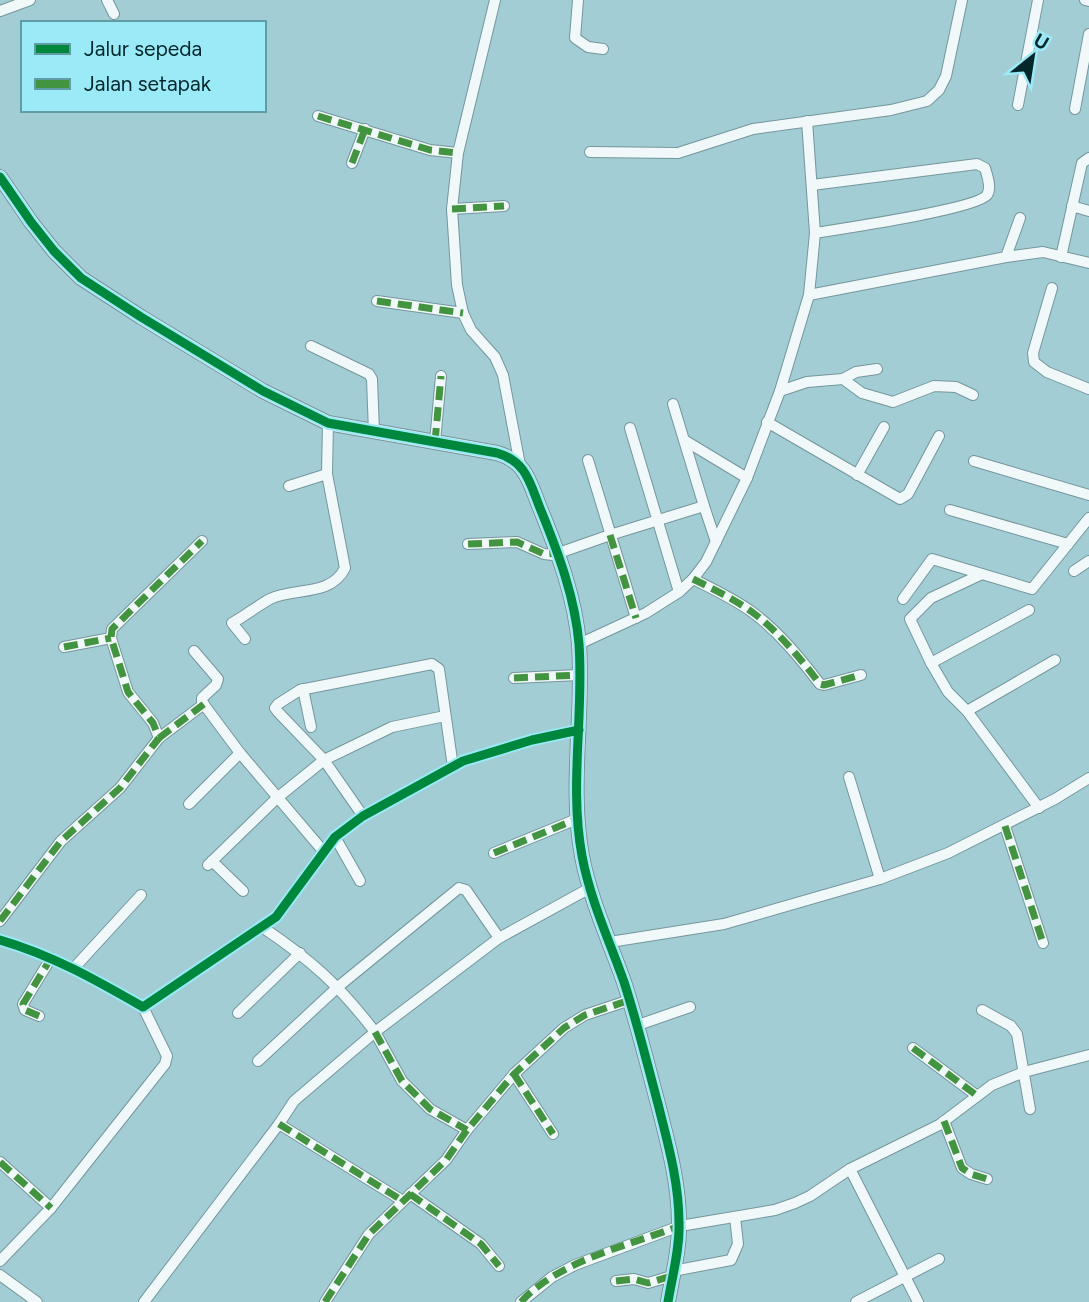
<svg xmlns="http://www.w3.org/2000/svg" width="1089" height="1302" viewBox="0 0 1089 1302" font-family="Figtree,sans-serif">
<rect width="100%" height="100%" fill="#a3cdd5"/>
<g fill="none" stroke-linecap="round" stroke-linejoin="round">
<g stroke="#74969c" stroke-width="12">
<g id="street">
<polyline points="107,0 114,14"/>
<polyline points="495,0 458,153 452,209 457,285 463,313 471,330 495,357 503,375 520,465"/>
<polyline points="578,0 575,38 588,47 603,49"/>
<polyline points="1085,0 1089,1"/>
<polyline points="0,11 30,0"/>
<polyline points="1018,105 1038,0"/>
<polyline points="1075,109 1089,34"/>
<polyline points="318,116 430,150 458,153"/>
<polyline points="590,152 678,153 753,129 891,110 927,101 939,90 946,76 962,0"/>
<polyline points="352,163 365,129"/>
<path d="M812 185 977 164 985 168C987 175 992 188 987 195 976 209 840 229 815 233"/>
<polyline points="1072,206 1089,211"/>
<polyline points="452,209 504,206"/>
<polyline points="1006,257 1043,252 1089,263"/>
<polyline points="1061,257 1082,163 1089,158"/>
<polyline points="1052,288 1033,353 1034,362 1047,372 1089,389"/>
<polyline points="809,295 1006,257 1020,218"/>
<polyline points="377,301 463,313"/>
<polyline points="311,346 369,374 372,379 374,432"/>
<polyline points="843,379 856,372 877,369"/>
<polyline points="780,391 807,382 843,379 862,393 893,402 934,386 956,387 973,395"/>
<polyline points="767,422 900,499 908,494 939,436"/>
<polyline points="630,428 679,592"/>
<polyline points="684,440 747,478"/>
<polyline points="435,442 441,376"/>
<polyline points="588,460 636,618"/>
<polyline points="974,461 1089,495"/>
<polyline points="857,475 884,427"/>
<polyline points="289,486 327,474"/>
<polyline points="704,506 716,542"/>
<polyline points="950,510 1068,544"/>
<polyline points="468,544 517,542 544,554 553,555 610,535 704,506 673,404"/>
<polyline points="1074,571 1089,561"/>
<polyline points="982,574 931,598 910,619 931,663 948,692 967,711 1039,808"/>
<path d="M693 579C713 589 734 599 752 612 778 631 800 658 820 684L824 685 861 675"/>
<polyline points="903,599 932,559 1032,589 1089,518"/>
<path d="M245 639 232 623C245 616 257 606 270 599 294 587 331 597 345 568L327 474 328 423"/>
<polyline points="579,644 646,613 679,592 693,579 706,562 747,478 780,391 809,295 815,233 807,121"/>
<polyline points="64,647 111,638"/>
<polyline points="194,651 218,679 216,685 202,698 202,702 240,753"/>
<polyline points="931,663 1029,610"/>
<polyline points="514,678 579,675"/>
<polyline points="303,689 311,727"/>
<polyline points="967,711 1055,660"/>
<polyline points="159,738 204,704"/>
<polyline points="849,777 880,879"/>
<polyline points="189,804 240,753 324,852"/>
<polyline points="363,816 324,760 278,712 275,708 278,704 300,690 432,664 439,669 453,767"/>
<polyline points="1005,826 1043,943"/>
<polyline points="335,837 360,881"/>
<polyline points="494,853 577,819"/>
<polyline points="212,861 243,891"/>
<polyline points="208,865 277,798 324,760 392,727 445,716"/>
<polyline points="0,921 61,841 120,788 159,738 153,723 128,692 111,638 112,629 202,541"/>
<path d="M0 940C52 955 96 980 143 1007L276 917 335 837 363 816 463 761 532 740 579 730"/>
<polyline points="610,942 724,924 880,879 948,853 1055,799 1089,778"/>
<polyline points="74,968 141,895"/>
<polyline points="982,1010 1011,1026 1017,1034 1030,1109"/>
<polyline points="238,1013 300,953"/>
<polyline points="39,1016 25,1010 23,1004 51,958"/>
<polyline points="638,1025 690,1007"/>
<polyline points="913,1048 976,1095"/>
<polyline points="258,1061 339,986 459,888 466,890 499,938"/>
<polyline points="514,1074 553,1134"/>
<polyline points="944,1121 962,1168 971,1174 987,1179"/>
<polyline points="279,1124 403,1201"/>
<polyline points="467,1130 430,1109 402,1081 375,1032 499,938 590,888"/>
<polyline points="0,1162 51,1208"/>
<polyline points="850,1169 918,1302"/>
<polyline points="410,1194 481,1244 499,1266"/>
<polyline points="0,1261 51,1208 165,1064 167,1056 143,1007"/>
<polyline points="673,1271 731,1260 738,1244 735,1217"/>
<polyline points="0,1275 37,1302"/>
<polyline points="616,1281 634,1279 648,1283 672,1276"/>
<path d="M144 1302 279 1124 294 1101 375 1032C339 985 311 960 262 927"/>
<polyline points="325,1302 369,1234 446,1160 467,1130 514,1074 564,1028 585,1015 630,1000"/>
<polyline points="521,1302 552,1277 575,1265 680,1226 775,1210 795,1203 810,1196 850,1169 939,1125 992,1085 1024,1072 1089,1055"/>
<polyline points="856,1302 939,1259"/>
</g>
</g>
<g stroke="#74969c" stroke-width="16">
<path id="secondary" d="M0 177 31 222 54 251 81 278 141 317 263 391 328 423 497 453C528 462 530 485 542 513 559 555 575 598 579 644 584 715 569 786 582 856 590 899 609 940 624 982 637 1022 647 1063 658 1104 668 1144 679 1182 679 1223 680 1249 672 1277 668 1302"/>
</g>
<use href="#street" stroke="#f1f8f9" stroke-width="10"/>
<use href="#secondary" stroke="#e4edef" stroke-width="14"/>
<g stroke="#439440" stroke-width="7" stroke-dasharray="14 7" stroke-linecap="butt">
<polyline points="318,116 430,150 458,153"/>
<polyline points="352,163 365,129"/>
<polyline points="452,209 504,206"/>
<polyline points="377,301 463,313"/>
<polyline points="435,442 441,376"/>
<polyline points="610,535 636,618"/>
<polyline points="468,544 517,542 544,554 559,553"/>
<path d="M693 579C713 589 734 599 752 612 778 631 800 658 820 684L824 685 861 675"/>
<polyline points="64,647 111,638"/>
<polyline points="514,678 579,675"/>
<polyline points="159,738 204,704"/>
<polyline points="1005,826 1043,943"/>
<polyline points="494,853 577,819"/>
<polyline points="0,921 61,841 120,788 159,738 153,723 128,692 111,638 112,629 202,541"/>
<polyline points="39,1016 25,1010 23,1004 51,958"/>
<polyline points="375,1032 402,1081 430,1109 467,1130"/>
<polyline points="913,1048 976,1095"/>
<polyline points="514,1074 553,1134"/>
<polyline points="944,1121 962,1168 971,1174 987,1179"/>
<polyline points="279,1124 403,1201"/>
<polyline points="0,1162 51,1208"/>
<polyline points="410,1194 481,1244 499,1266"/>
<polyline points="616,1281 634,1279 648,1283 672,1276"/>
<polyline points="325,1302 369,1234 446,1160 467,1130 514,1074 564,1028 585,1015 630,1000"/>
<path d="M521 1302C558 1261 629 1245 680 1226"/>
</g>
<g stroke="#9beaf8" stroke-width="13">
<g id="cycleway">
<path d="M0 177 31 222 54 251 81 278 141 317 263 391 328 423 497 453C528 462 530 485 542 513 559 555 575 598 579 644 584 715 569 786 582 856 590 899 609 940 624 982 637 1022 647 1063 658 1104 668 1144 679 1182 679 1223 680 1249 672 1277 668 1302"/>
<path d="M0 940C52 955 96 980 143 1007L276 917 335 837 363 816 463 761 532 740 579 730"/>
</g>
</g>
<use href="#cycleway" stroke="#00873e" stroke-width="9"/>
</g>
<rect x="21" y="21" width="245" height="91" fill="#9beaf8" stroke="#5f9ca6" stroke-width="2"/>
<rect x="35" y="44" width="35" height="10" fill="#00873e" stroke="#5f9ca6" stroke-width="2"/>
<text x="84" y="56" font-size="21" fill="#04272c">Jalur sepeda</text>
<rect x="35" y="79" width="35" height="10" fill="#439440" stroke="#5f9ca6" stroke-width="2"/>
<text x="84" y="91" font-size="21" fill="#04272c">Jalan setapak</text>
<g transform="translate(1033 56) rotate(30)" stroke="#9beaf8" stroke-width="5" paint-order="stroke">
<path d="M0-5L12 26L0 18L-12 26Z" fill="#04272c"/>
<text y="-10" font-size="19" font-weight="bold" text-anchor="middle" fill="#04272c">U</text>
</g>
</svg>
